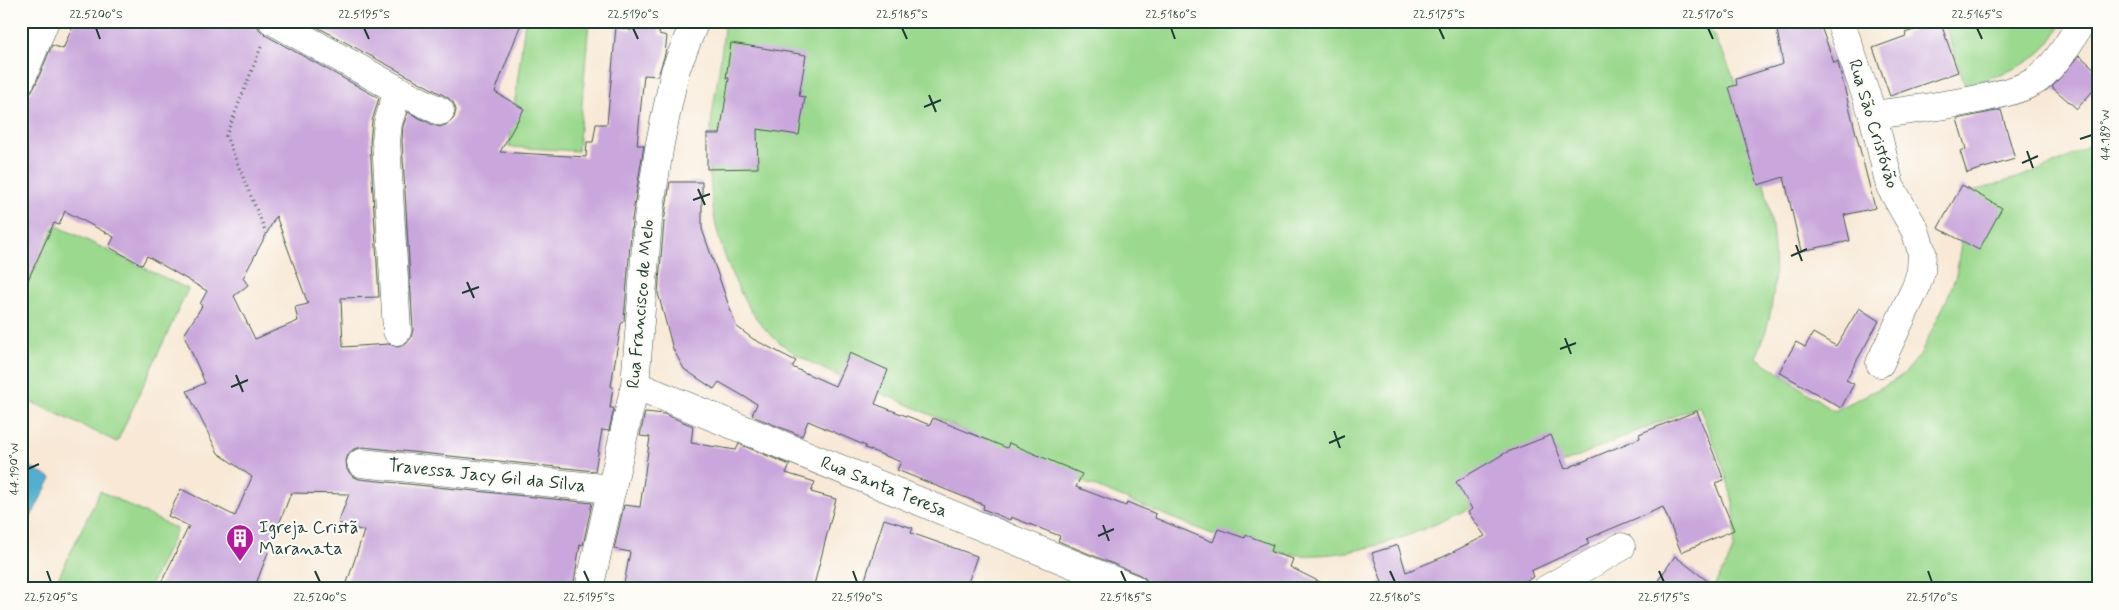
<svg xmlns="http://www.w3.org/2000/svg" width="2119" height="610" viewBox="0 0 2119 610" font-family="Mynerve,sans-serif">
<rect width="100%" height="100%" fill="#fdfcf7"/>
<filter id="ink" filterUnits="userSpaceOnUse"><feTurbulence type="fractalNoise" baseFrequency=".02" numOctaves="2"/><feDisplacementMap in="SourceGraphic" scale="10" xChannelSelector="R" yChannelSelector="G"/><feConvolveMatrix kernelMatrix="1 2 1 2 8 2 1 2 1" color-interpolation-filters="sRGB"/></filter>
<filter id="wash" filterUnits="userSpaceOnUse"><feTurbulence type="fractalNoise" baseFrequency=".0096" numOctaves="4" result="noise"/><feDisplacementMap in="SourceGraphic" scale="20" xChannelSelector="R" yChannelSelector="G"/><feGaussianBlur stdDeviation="1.12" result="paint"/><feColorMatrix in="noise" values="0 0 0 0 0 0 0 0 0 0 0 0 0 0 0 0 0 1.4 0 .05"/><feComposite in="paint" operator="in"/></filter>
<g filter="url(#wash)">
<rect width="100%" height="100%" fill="#f8e8d5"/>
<g fill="#9bd98e" stroke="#5d8b61">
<polygon points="525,21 589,21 578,151 509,147"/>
<path d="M724 21H1704C1728 54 1740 95 1751 133 1772 206 1789 285 1756 357L1834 411 1892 382 1905 373 1920 355 1947 299 1956 275 1962 236 1961 195C2006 180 2060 169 2098 138V589H1712C1719 576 1730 562 1733 548 1743 500 1715 450 1699 406 1645 428 1591 450 1538 474 1467 508 1399 551 1319 555 1290 557 1260 549 1233 542 1193 527 1155 511 1116 495 1090 484 1063 475 1037 464 991 444 946 421 900 401 857 383 800 365 767 331 742 305 726 264 717 230 709 198 708 150 712 117 716 85 723 54 724 21Z"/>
<path d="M1943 21H2062C2044 65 2006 72 1965 86Z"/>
<polygon points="55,225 188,289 117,442 21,397 21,297"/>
<polygon points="100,491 177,529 149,589 53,589"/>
</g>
<polygon fill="#52afd0" stroke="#387682" points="21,462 51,478 21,536"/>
<g id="blocks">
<g fill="#c9a6db" fill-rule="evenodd">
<path d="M75 21H257L259 29 265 35 379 98 372 121 370 142 379 297 341 298 343 347 389 344 398 347 406 344 411 338 413 330 402 141 403 126 408 112 433 125 440 127 448 124 454 118 456 110 453 102 447 97 306 21H522L495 92 524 109 500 152 586 157 587 142H593L596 124H607L616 27 631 30 632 21H661L659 34 667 36 665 54 658 76 644 75 637 145H644L632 219 624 321 621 324 611 386 613 387 610 408H614L609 431 602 430 595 471 363 447 354 449 348 454 346 461 347 470 352 476 359 479 592 503 583 545 580 544 573 589H345L364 531 338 523 349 494 291 493 254 589H158L189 526 168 516 181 489 235 516 252 477 218 453 187 391 205 383 184 335 202 306 200 304 207 291 147 256 142 265 109 247 114 237 65 211 59 225 54 223 21 295V95L30 93 35 86 52 45 63 49ZM276 216 308 304 295 307 298 321 255 339 234 296 248 285 243 278Z"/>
<polygon points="1782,21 1819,21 1834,63 1838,61 1838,63 1875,208 1844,215 1850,241 1801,251 1784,177 1758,185 1729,87 1737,85 1736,79 1783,64 1777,30 1785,27"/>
<polygon points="1940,21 1958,72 1890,96 1873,48 1906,36 1905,33"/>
<polygon points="731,43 806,55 799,96 805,97 799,135 757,129 758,168 707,169 707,134 720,134 729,78 726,78"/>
<polygon points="2079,55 2098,72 2098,85 2077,109 2052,87"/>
<polygon points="2001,110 2015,159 1967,173 1960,151 1966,149 1957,119"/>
<polygon points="670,182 702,182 702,229 736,326 753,339 796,361 792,367 835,386 850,353 888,370 875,404 930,425 933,418 1007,448 1009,443 1082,474 1076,487 1126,506 1127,502 1156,514 1155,518 1213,542 1218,529 1245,538 1246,535 1273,545 1271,552 1293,559 1290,567 1334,589 1149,589 1147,580 1140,575 1058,541 1060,536 1011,517 1010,520 983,509 984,505 897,470 901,462 865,448 866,446 808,421 802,436 757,418 752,415 757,404 719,382 714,389 684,369 673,349 658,293 664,222"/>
<polygon points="1962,185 2002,208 1979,250 1938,228"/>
<polygon points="1859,308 1879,321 1846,380 1854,384 1841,408 1779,372 1796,342 1805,347 1813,333 1836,346"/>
<polygon points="1697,411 1724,480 1715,483 1734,530 1681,552 1663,507 1587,539 1589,544 1531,571 1533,577 1510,589 1367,589 1382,582 1372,553 1398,545 1406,572 1443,557 1485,536 1468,512 1472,509 1456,482 1505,453 1551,435 1565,469 1640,438 1639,434"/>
<polygon points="645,412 664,414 693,426 691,443 736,450 739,444 790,465 786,473 815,482 811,492 836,499 813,589 623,589 630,552 614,549 624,505 640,507 650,437 640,436"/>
<polygon points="884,519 913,528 911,533 977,556 966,589 862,589"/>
<polygon points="1675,556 1718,589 1652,589"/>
</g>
</g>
</g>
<g filter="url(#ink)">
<use href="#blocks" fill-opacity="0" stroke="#40574c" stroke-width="1"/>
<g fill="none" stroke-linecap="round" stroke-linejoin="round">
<g stroke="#40574c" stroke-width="29">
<g id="minor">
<polyline points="273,21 398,90 440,111"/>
<polyline points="1840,21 1873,115 1890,186 1915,230 1922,252 1921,271 1916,287 1880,363"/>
<polyline points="21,80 45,21"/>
<path d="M1873 115C1909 110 2012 99 2038 79 2057 63 2070 42 2082 21"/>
<polyline points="397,331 386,141 388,123 398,90"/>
<polyline points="635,385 1134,589"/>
<polyline points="361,463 612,489"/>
<polyline points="589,589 635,385 648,220 660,143 675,71 695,21"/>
<polyline points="1547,589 1621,547"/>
</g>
</g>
<polyline stroke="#40574c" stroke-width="3" stroke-dasharray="1 4" stroke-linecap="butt" points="261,47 226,136 265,230"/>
<use href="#minor" stroke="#fff" stroke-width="28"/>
</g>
</g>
<path fill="none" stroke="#1f3d34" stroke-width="2" d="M96 28 100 39M364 28 369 39M633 28 638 39M902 28 907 39M1171 28 1175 39M1439 28 1444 39M1708 28 1713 39M1977 28 1982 39M929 95 936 112M924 107 941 100M2080 139 2092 135M2027 151 2033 168M2022 163 2038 156M698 189 705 205M693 200 710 194M1796 245 1802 261M1791 256 1807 249M467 282 474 298M462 293 479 287M1565 338 1571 354M1560 349 1576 343M236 375 243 392M231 387 248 380M1334 431 1340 448M1329 443 1345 436M28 469 39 464M1103 525 1109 541M1098 536 1114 529M47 571 51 582M315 571 320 582M584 571 589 582M853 571 857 582M1121 571 1126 582M1390 571 1395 582M1659 571 1664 582M1928 571 1932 582"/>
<defs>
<g id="building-pin" transform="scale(1.4375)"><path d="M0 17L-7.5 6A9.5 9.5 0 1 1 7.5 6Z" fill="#b5179e" stroke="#fdfcf7"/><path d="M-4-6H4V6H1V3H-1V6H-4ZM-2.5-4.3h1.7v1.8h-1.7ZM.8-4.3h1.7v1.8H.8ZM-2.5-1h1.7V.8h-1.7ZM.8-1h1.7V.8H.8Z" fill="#fff"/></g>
</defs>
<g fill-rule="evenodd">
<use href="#building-pin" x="240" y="538"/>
</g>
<g text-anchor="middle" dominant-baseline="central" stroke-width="4.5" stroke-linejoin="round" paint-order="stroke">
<g font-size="18" fill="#1f3d34" stroke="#fdfcf7">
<text transform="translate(1873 124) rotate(73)">Rua São Cristóvão</text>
<text transform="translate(641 304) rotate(-85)">Rua Francisco de Melo</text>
<text transform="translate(487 476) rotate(6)">Travessa Jacy Gil da Silva</text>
<text transform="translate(884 487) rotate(22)">Rua Santa Teresa</text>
</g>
<g font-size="18" fill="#1f3d34" stroke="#fdfcf7" text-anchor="start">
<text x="259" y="528">Igreja Cristã<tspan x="259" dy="21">Maranata</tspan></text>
</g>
</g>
<rect width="2119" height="610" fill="none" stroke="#fdfcf7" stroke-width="55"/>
<rect x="28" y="28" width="2064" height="554" fill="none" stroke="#1f3d34" stroke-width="2"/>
<g font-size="12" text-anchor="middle" fill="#1f3d34">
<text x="96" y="18">22.5200°S</text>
<text x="364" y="18">22.5195°S</text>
<text x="633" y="18">22.5190°S</text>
<text x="902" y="18">22.5185°S</text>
<text x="1171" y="18">22.5180°S</text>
<text x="1439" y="18">22.5175°S</text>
<text x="1708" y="18">22.5170°S</text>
<text x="1977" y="18">22.5165°S</text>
<text transform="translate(2105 135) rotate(-90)" y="4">44.189°W</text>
<text transform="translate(14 469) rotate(-90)" y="4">44.190°W</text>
<text x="51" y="601">22.5205°S</text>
<text x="320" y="601">22.5200°S</text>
<text x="589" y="601">22.5195°S</text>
<text x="857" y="601">22.5190°S</text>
<text x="1126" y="601">22.5185°S</text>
<text x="1395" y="601">22.5180°S</text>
<text x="1664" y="601">22.5175°S</text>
<text x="1932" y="601">22.5170°S</text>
</g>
</svg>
